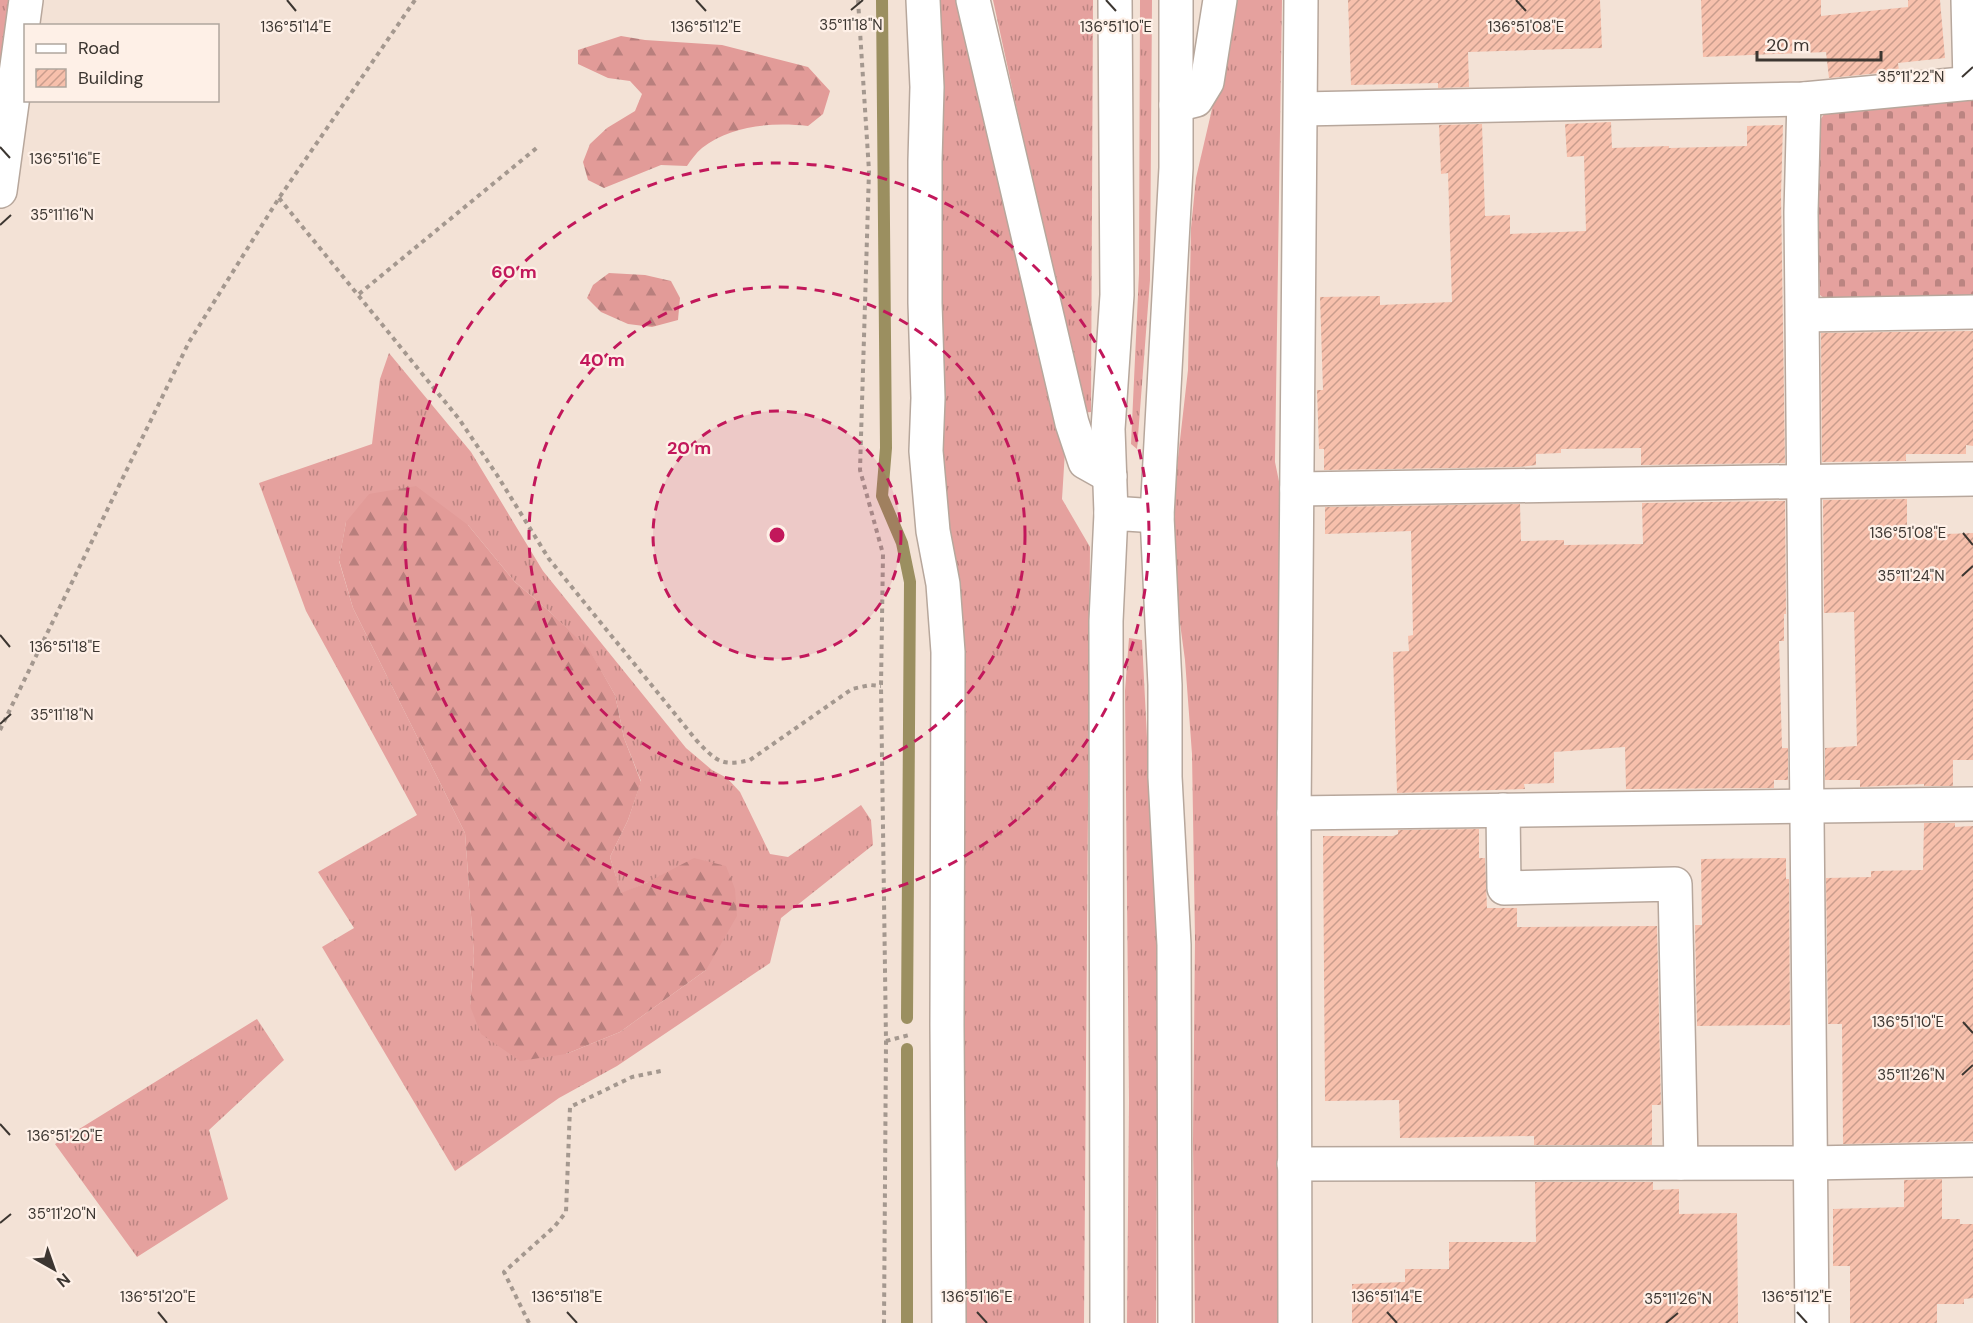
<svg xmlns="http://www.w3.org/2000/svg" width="1973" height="1323" viewBox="0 0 1973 1323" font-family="'DM Sans',sans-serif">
<defs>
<pattern id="grass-tufts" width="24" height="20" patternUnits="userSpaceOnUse" patternTransform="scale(1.5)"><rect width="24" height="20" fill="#e5a19e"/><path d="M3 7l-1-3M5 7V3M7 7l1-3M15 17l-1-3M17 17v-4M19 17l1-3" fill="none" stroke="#bb8481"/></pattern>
<pattern id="forest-firs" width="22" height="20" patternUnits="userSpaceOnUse" patternTransform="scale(1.5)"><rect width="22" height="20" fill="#e29b98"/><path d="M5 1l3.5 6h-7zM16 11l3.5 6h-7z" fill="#b87f7d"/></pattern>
<pattern id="cemetery-stones" width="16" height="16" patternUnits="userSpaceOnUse" patternTransform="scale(1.5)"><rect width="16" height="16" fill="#e5a19e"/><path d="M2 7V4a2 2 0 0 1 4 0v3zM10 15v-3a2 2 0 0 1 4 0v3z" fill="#bb8481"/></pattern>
<pattern id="building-hatch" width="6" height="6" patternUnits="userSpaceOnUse" patternTransform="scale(1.5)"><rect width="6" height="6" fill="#f7c0ac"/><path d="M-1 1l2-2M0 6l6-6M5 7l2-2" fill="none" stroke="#c99d8d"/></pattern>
</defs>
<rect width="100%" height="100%" fill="#f3e2d6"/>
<g fill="url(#grass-tufts)" fill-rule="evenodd">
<polygon points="0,0 15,0 0,123"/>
<polygon points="936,0 960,0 1065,451 1062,499 1090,547 1084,1323 960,1323 939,482"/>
<polygon points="993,0 1093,0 1091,412 1083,413"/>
<polygon points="1140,0 1152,0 1150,280 1137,449 1131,444 1139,273"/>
<polygon points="1231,0 1282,0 1275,462 1282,496 1283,1323 1195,1323 1193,1141 1195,938 1192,754 1185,660 1176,594 1173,531 1177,466 1188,370 1191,228 1196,178 1212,109"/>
<path d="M389 353 471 452 543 571 686 748 712 770 727 778 740 792 770 854 788 857 861 805 871 820 873 845 781 918 770 963 617 1066 559 1098 455 1171 322 947 354 928 318 872 417 815 306 611 259 483 372 444 380 379ZM346 522 468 525 515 582 549 611 589 650 615 695 624 738 641 781 628 820 610 857 621 894 648 882 706 970 620 1032 566 1054 470 1006 474 956 465 833 353 608 339 561Z"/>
<polygon points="1129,638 1142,640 1158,954 1156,1323 1127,1323 1129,1101 1125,691"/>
<polygon points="257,1019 284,1060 209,1130 228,1199 137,1257 55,1144"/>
</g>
<g fill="url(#forest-firs)">
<path d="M621 36 645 40 722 45 808 67 830 91 823 114 808 126C773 122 731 125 702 148 696 153 691 160 687 166L661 165 604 188 588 180 583 162 590 144 607 128 635 111 642 94 630 81 608 78 578 64V50Z"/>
<polygon points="609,273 645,275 671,281 680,298 678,320 652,327 628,324 601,312 587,298 593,285"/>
<polygon points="416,486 468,525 515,582 549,611 589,649 615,695 624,738 641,782 628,820 610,857 621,893 648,882 694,858 726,866 735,889 737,916 706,970 620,1032 566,1054 520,1061 481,1034 470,1006 474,956 465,833 353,608 339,560 346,522 369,494"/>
</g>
<polygon fill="url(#cemetery-stones)" points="1973,100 1973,304 1837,308 1820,295 1814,130 1824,114"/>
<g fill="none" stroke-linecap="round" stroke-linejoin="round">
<g stroke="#9b8f60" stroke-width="12">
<polyline points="882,0 886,448 882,496 902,543 910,582 907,1018"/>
<polyline points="907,1323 907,1049"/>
</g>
</g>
<g fill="url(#building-hatch)">
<polygon points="1348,0 1600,0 1602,48 1468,52 1469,87 1438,88 1438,83 1351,85"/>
<polygon points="1701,0 1821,0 1821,16 1908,7 1908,0 1940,0 1945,58 1898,63 1899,71 1829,78 1826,52 1703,57"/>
<polygon points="1611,122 1612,148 1669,146 1669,148 1747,146 1747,126 1783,125 1781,195 1785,463 1641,465 1641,448 1561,449 1561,453 1536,454 1536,465 1519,467 1324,470 1324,449 1319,449 1317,390 1323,390 1320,297 1380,296 1380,305 1452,302 1448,173 1441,174 1439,125 1482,124 1485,216 1510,215 1510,234 1586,231 1584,156 1567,157 1565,124"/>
<polygon points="1973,331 1973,446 1966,445 1966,454 1906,454 1906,461 1822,462 1821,333"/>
<polygon points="1907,499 1907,528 1946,527 1946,534 1973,533 1973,760 1953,760 1953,786 1924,786 1924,784 1860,787 1860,780 1825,780 1825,748 1857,746 1854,612 1824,613 1823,500"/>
<polygon points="1785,501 1786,614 1784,614 1784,641 1779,641 1782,748 1788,748 1788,780 1774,780 1774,788 1626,789 1625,747 1554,752 1554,783 1524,784 1525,789 1397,793 1393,652 1409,651 1408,636 1413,635 1411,531 1325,534 1325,507 1520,504 1521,541 1564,540 1564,545 1643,544 1642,503"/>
<polygon points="1924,823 1955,823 1955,827 1973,826 1973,1141 1843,1144 1842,1024 1828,1024 1826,878 1871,877 1871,871 1923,870"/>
<polygon points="1479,829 1479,858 1485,858 1487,908 1517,908 1517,927 1657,926 1661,1105 1652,1105 1652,1145 1534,1145 1534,1136 1400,1138 1399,1100 1325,1101 1323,836 1393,836 1398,834 1398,830"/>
<polygon points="1786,858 1786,879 1789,879 1790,1025 1697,1026 1695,925 1702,925 1701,859"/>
<polygon points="1942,1179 1942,1219 1960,1219 1960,1224 1973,1224 1973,1298 1964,1299 1964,1304 1937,1304 1937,1323 1850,1323 1850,1266 1833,1266 1833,1209 1904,1207 1904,1180"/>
<polygon points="1535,1182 1653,1182 1653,1190 1679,1189 1679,1214 1737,1213 1738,1323 1352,1323 1352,1284 1405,1282 1405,1269 1449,1269 1449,1242 1536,1242"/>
</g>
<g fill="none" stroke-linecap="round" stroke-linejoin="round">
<g stroke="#b7a79c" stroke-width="36">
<g id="minor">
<polyline points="923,0 927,87 925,161 925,303 928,398 926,451 933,531 943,584 948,652 947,1025 949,1323"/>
<polyline points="973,0 1072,423 1085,462 1110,476"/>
<polyline points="1968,0 1970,83"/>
<polyline points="1804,99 1801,212 1812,1323"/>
<polyline points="1176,105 1196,100 1207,82 1220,0"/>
<polyline points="1301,109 1804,99 1973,83"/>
<polyline points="0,191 26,0"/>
<polyline points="1803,315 1973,312"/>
<polyline points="1297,489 1973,479"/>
<polyline points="1111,513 1108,429 1117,295 1115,0"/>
<polyline points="1503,810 1504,888 1675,884 1681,1163"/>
<polyline points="1294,813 1973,804"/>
<polyline points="1294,1164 1810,1163 1973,1160"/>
<polyline points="1107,1323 1106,621 1111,513 1157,516"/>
<polyline points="1175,1323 1174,945 1165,777 1165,685 1157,516 1176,168 1176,0"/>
<polyline points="1295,1323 1294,813 1301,0"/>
</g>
</g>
<g stroke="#a4988f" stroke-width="4" stroke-dasharray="4.5 4.5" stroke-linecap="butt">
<polyline points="858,0 869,171 860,470 883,554 881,686 886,1041 884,1323"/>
<path d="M279 198 459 419 497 475 549 559 697 741C716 761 722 767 750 760L852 689 870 685 881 686"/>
<polyline points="359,294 539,146"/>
<polyline points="0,730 189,342 279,198 415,0"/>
<polyline points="886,1041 909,1035"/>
<polyline points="529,1323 504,1272 555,1226 566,1212 570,1107 632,1077 661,1071"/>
</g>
<use href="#minor" stroke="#fff" stroke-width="33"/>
</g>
<path fill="none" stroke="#3c3631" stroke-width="2" d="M287 0 296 11M696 0 706 11M1106 0 1116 11M1516 0 1526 11M851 10 863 0M1962 77 1973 67M0 147 10 158M0 225 11 215M1963 533 1973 545M1962 576 1973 566M0 635 10 647M0 724 11 714M1963 1022 1973 1033M1962 1075 1973 1065M0 1124 10 1135M0 1223 11 1214M158 1312 167 1323M567 1312 577 1323M977 1312 987 1323M1387 1312 1397 1323M1797 1312 1807 1323M1666 1323 1678 1313"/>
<circle cx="777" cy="535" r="124" fill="#c2185b" fill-opacity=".12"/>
<g fill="none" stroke="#c2185b" stroke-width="3" stroke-dasharray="10 8">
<circle cx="777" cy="535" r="124"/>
<circle cx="777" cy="535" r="248"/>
<circle cx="777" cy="535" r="372"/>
</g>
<g font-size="15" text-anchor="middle" fill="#3c3631" stroke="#fef0e7" stroke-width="4.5" stroke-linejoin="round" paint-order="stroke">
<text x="851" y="30">35°11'18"N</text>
<text x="1116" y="32">136°51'10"E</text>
<text x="296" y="32">136°51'14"E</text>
<text x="706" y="32">136°51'12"E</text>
<text x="1526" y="32">136°51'08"E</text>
<text x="1911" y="82">35°11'22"N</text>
<text x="65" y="164">136°51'16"E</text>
<text x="62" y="220">35°11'16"N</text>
<text x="1908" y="538">136°51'08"E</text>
<text x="1911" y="581">35°11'24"N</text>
<text x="65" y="652">136°51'18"E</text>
<text x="62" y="720">35°11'18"N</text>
<text x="1908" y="1027">136°51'10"E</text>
<text x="1911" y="1080">35°11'26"N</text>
<text x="65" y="1141">136°51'20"E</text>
<text x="62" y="1219">35°11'20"N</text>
<text x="158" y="1302">136°51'20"E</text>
<text x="567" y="1302">136°51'18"E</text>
<text x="977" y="1302">136°51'16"E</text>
<text x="1387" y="1302">136°51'14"E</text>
<text x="1797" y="1302">136°51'12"E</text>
<text x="1678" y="1304">35°11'26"N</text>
</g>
<circle cx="777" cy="535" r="9" fill="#c2185b" stroke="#fef0e7" stroke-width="3"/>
<g font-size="18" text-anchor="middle" font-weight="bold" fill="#c2185b" stroke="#fef0e7" stroke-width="4.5" stroke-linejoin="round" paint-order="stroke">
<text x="514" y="278">60 m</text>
<text x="602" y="366">40 m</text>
<text x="689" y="454">20 m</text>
</g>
<rect x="24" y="24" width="195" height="78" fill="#fef0e7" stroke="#b0a69e" stroke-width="1.5"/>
<rect x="36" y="44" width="30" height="9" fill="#ffffff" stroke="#b0a69e" stroke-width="1.5"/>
<text x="78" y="54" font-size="18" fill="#3c3631">Road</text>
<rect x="36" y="69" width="30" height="18" fill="url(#building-hatch)" stroke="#b0a69e" stroke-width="1.5"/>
<text x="78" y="84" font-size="18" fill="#3c3631">Building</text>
<g transform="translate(54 1269) rotate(140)" stroke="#fef0e7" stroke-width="4.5" paint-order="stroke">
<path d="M0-4.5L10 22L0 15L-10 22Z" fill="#3c3631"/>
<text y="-9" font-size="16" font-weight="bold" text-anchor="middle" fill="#3c3631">N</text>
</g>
<path d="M1757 51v9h124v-9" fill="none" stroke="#3c3631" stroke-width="3"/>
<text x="1766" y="51" font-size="18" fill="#3c3631" stroke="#fef0e7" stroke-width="4.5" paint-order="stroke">20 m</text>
</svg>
